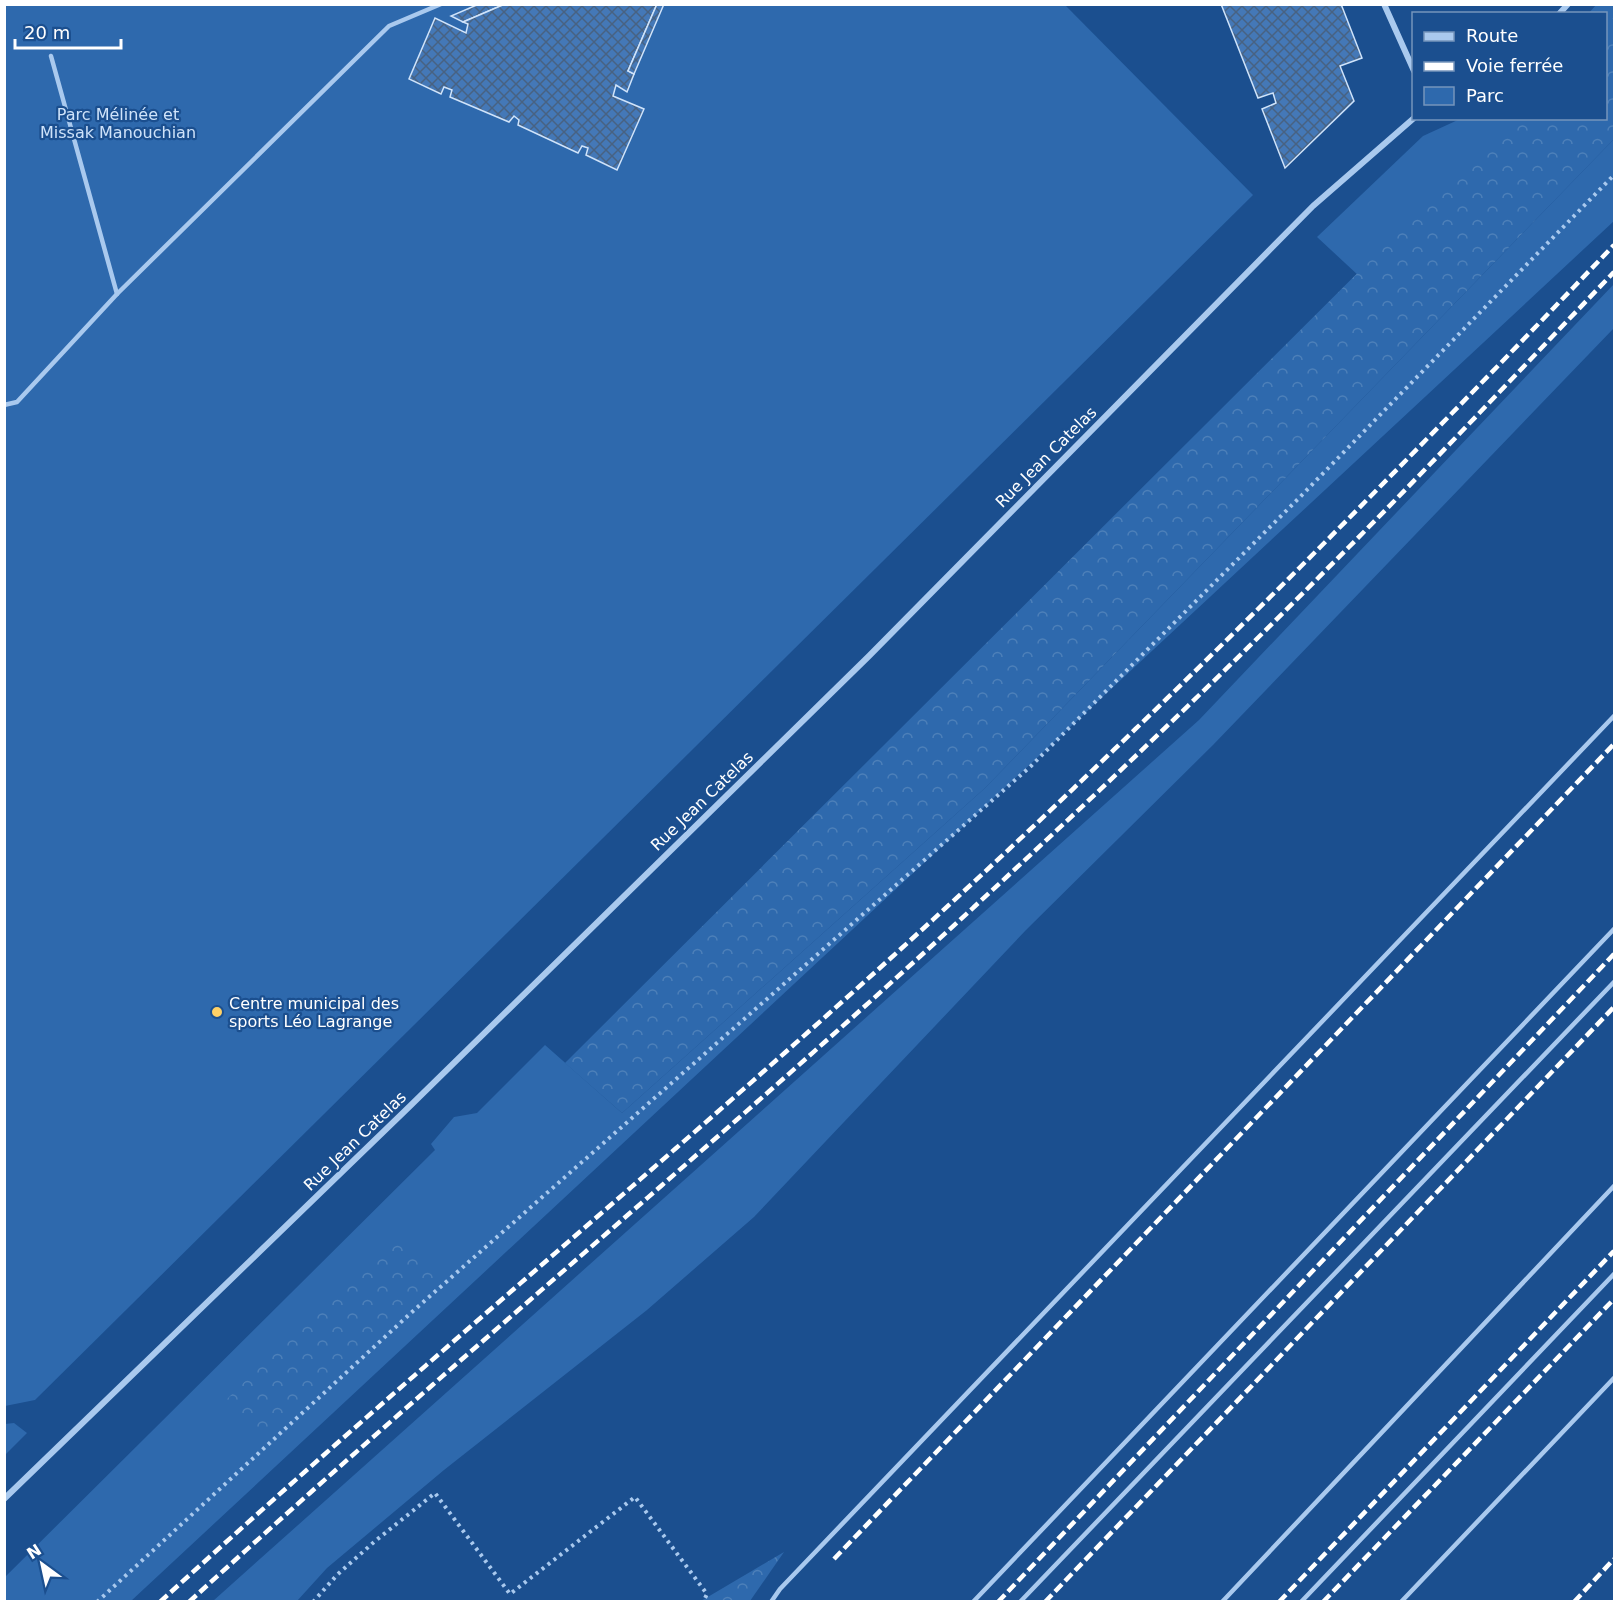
<svg xmlns="http://www.w3.org/2000/svg" width="1619" height="1606" viewBox="0 0 1619 1606" font-family="'DejaVu Sans',sans-serif">
<defs>
<pattern id="forest-crowns" width="20" height="18" patternUnits="userSpaceOnUse" patternTransform="scale(1.5)"><rect width="20" height="18" fill="#2e69ad"/><path d="M2 6a3 3 0 1 1 6 0M12 15a3 3 0 1 1 6 0" fill="none" stroke="#4d80b9"/></pattern>
<pattern id="building-cross-hatch" width="8" height="8" patternUnits="userSpaceOnUse" patternTransform="scale(1.5)"><rect width="8" height="8" fill="#4478b7"/><path d="M0 0l8 8M0 8l8-8" fill="none" stroke="#486282"/></pattern>
</defs>
<rect width="100%" height="100%" fill="#1b4f8f"/>
<g fill="#2e69ad">
<polygon points="5,5 1065,5 1253,195 35,1400 5,1406"/>
<polygon points="1596,5 1614,5 1614,21 1606,30 1606,14 1588,14"/>
<polygon points="1460,119 1517,119 1359,276 1317,237 1423,136"/>
<polygon points="1614,139 1614,221 131,1601 5,1602 5,1577 435,1150 431,1144 454,1117 477,1113 545,1045 622,1113 985,788"/>
<polygon points="1614,284 1614,328 1213,745 1026,930 754,1217 647,1310 444,1470 327,1568 297,1601 213,1601 1199,720"/>
<polygon points="14,1423 27,1433 5,1455 5,1424"/>
</g>
<g fill="url(#forest-crowns)">
<polygon points="1614,17 1614,139 985,788 622,1113 565,1063 1512,119 1606,118 1606,26"/>
<polygon points="398,1229 442,1273 261,1434 222,1404"/>
<polygon points="784,1552 750,1601 701,1601"/>
</g>
<g fill="url(#building-cross-hatch)" stroke="#cfe3fa" stroke-width="1.5">
<polygon points="479,4 505,4 463,22 451,16"/>
<polygon points="505,4 657,4 628,71 634,74 627,92 616,85 613,96 644,109 617,170 586,155 588,148 582,146 578,153 518,125 519,120 514,116 509,122 450,97 452,90 444,87 441,94 409,79 435,18 466,33 468,24 463,22"/>
<polygon points="657,4 664,4 634,74 628,71"/>
<polygon points="1221,4 1341,4 1362,58 1340,66 1354,101 1285,168 1262,109 1276,103 1273,93 1258,98"/>
</g>
<g fill="none" stroke-linecap="round" stroke-linejoin="round">
<g stroke="#a9c9ee" stroke-width="4" stroke-dasharray="3 4.5" stroke-linecap="butt">
<polyline points="97,1602 412,1312 1031,766 1300,497 1614,175"/>
<polyline points="313,1602 337,1575 374,1542 435,1493 510,1594 635,1497 707,1594 703,1602"/>
</g>
<g stroke="#a9c9ee" stroke-width="4.5">
<polyline points="51,56 117,294"/>
<polyline points="4,405 17,402 117,294 389,26 441,4"/>
<polyline points="771,1602 780,1589 1614,716"/>
<polyline points="973,1602 1614,929"/>
<polyline points="1020,1602 1614,982"/>
<polyline points="1222,1602 1614,1186"/>
<polyline points="1301,1602 1614,1274"/>
<polyline points="1401,1602 1614,1378"/>
</g>
<g stroke="#a9c9ee" stroke-width="6">
<polyline points="1384,4 1414,71"/>
<polyline points="1559,14 1568,4"/>
<polyline points="4,1499 409,1107 869,656 1313,206 1414,118"/>
</g>
<g stroke="#fff" stroke-width="4.5" stroke-dasharray="10 4.5" stroke-linecap="butt">
<polyline points="834,1559 1614,744"/>
<path d="M160 1602C384 1397 617 1203 843 1001 1112 761 1366 505 1614 245"/>
<path d="M189 1602C447 1366 717 1144 974 907 1097 794 1218 679 1335 561 1430 466 1522 368 1614 272"/>
<polyline points="998,1602 1614,954"/>
<polyline points="1045,1602 1614,1007"/>
<polyline points="1279,1602 1614,1251"/>
<polyline points="1323,1602 1614,1299"/>
<polyline points="1574,1602 1614,1559"/>
</g>
</g>
<circle fill="#ffd166" stroke="#1b4f8f" stroke-width="2" cx="217" cy="1012" r="6"/>
<g text-anchor="middle" dominant-baseline="central" stroke-width="4.5" stroke-linejoin="round" paint-order="stroke">
<g font-size="16" fill="#cfe3fa" stroke="#1b4f8f">
<text x="118" y="114">Parc Mélinée et<tspan x="118" dy="18">Missak Manouchian</tspan></text>
</g>
<g font-size="16" fill="#fff" stroke="#1b4f8f">
<text transform="translate(1046 457) rotate(-45)">Rue Jean Catelas</text>
<text transform="translate(702 801) rotate(-44)">Rue Jean Catelas</text>
<text transform="translate(355 1141) rotate(-44)">Rue Jean Catelas</text>
</g>
<g font-size="16" fill="#fff" stroke="#1b4f8f" text-anchor="start">
<text x="229" y="1003">Centre municipal des<tspan x="229" dy="18">sports Léo Lagrange</tspan></text>
</g>
</g>
<rect width="1619" height="1606" fill="none" stroke="#ffffff" stroke-width="12"/>
<rect x="1412" y="12" width="195" height="108" fill="#1b4f8f" stroke="#7695bc" stroke-width="1.5"/>
<rect x="1424" y="32" width="30" height="9" fill="#a9c9ee" stroke="#7695bc" stroke-width="1.5"/>
<text x="1466" y="42" font-size="18" fill="#ffffff">Route</text>
<rect x="1424" y="62" width="30" height="9" fill="#ffffff" stroke="#7695bc" stroke-width="1.5"/>
<text x="1466" y="72" font-size="18" fill="#ffffff">Voie ferrée</text>
<rect x="1424" y="87" width="30" height="18" fill="#2e69ad" stroke="#7695bc" stroke-width="1.5"/>
<text x="1466" y="102" font-size="18" fill="#ffffff">Parc</text>
<g transform="translate(42 1564) rotate(327)" stroke="#1b4f8f" stroke-width="4.5" paint-order="stroke">
<path d="M0-4.5L10 22L0 15L-10 22Z" fill="#ffffff"/>
<text y="-9" font-size="16" font-weight="bold" text-anchor="middle" fill="#ffffff">N</text>
</g>
<path d="M15 39v9h106v-9" fill="none" stroke="#ffffff" stroke-width="3"/>
<text x="24" y="39" font-size="18" fill="#ffffff" stroke="#1b4f8f" stroke-width="4.5" paint-order="stroke">20 m</text>
</svg>
